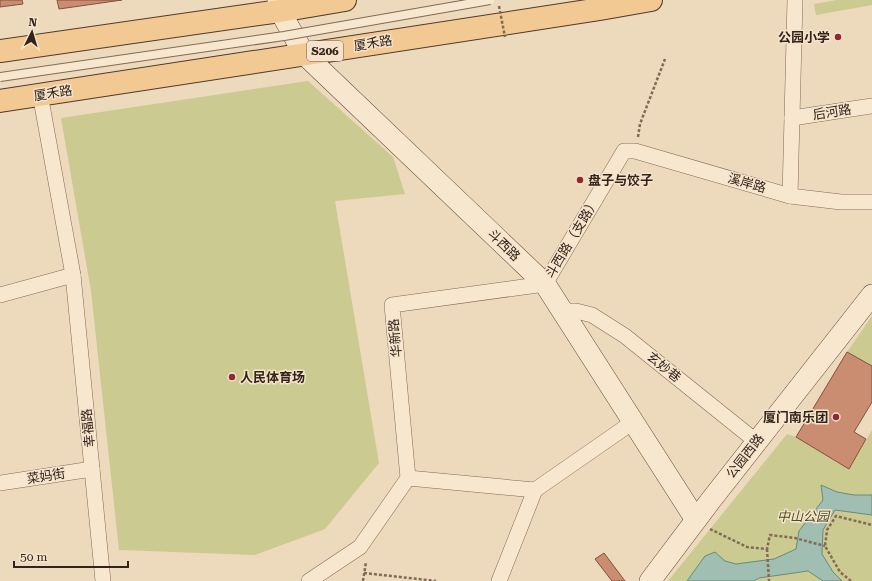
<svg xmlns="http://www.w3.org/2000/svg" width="872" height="581" viewBox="0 0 872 581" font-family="'Roboto Serif','Noto Sans SC',serif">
<rect width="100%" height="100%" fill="#edd9bc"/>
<g fill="#caca91">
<polygon points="837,0 872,0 872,5 816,15 814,4"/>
<polygon points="308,81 393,157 405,194 335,201 379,463 325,529 255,555 119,550 91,291 61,118"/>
<polygon points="872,316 872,366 847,352"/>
<polygon points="872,430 872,581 668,581 787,434 796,437 849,469"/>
</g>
<polygon fill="#a0beb2" stroke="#688b7e" points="821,485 837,492 854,495 872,495 872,515 835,510 823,530 822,554 833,572 842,581 823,581 808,571 759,578 754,581 687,581 705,556 715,552 725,561 736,564 774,559 796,549 799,531 823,500"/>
<g fill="#cb8d72" stroke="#83503c">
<polygon points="0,0 22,0 23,4 0,7"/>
<polygon points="57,0 122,0 59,9"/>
<polygon points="847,352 872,366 872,402 854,432 866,439 849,469 796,437"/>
<polygon points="604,553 625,581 612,581 595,559"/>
</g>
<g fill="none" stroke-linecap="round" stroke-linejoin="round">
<g stroke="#846956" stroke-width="16">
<g id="street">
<polyline points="40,94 73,275 103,581"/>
<polyline points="792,118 872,106"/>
<polyline points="790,196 795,0"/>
<polyline points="0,295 73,275"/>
<polyline points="563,311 576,311 592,315 625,336 757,442"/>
<polyline points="408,478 535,490 633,422"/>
<polyline points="0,483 92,469"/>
<polyline points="309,581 360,547 408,478 392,305 545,284 624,151 635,151 790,196 841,202 872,202"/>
<polyline points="499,581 535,490"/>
</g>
</g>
<g stroke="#654b39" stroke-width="22">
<g id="secondary">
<polyline points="278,0 280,11 304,54 545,284 696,520"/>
<polyline points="650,581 711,500 872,295"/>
</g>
</g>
<g stroke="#51382b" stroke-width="24">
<g id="primary">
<polyline points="0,51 280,11 345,0"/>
<polyline points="0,101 600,9 651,0"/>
</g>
</g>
<g stroke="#846956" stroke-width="2.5" stroke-dasharray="3 2" stroke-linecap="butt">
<polyline points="638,137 640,124 665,59"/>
<polyline points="710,529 747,547 767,549 770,535 795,538 825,546"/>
<polyline points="767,549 769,581"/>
<polyline points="364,573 436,581"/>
<polyline points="363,581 366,562"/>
<polyline points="851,581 840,572 825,546 827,530 836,516 872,525"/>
</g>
<use href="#street" stroke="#f8e7cf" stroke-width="15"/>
<use href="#secondary" stroke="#f8e7cf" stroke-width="21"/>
<use href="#primary" stroke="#f2c992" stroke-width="22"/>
<g stroke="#846956" stroke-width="10" stroke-linecap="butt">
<polyline id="lane-bridge" points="0,77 284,36 490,0"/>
</g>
<polyline stroke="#846956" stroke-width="2.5" stroke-dasharray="3 2" stroke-linecap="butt" points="499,6 505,37"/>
<use href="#lane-bridge" stroke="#f8e7cf" stroke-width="8"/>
</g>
<g fill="#922733" stroke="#f5e4cb" stroke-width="1.5">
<circle cx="838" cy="37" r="4"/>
<circle cx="580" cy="180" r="4"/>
<circle cx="232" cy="377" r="4"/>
<circle cx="836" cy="417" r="4"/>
</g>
<g text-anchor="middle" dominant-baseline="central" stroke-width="3" stroke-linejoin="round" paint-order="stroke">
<rect fill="#f5e4cb" stroke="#6d5e50" stroke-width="1" x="307" y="41" width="36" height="20" rx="3"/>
<g font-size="12" font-weight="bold" fill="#33241b">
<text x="325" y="51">S206</text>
</g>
<g font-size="13" font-weight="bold" fill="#33241b" stroke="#f5e4cb" text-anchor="end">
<text x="830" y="37">公园小学</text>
<text x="588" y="180" text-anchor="start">盘子与饺子</text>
<text x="240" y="377" text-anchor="start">人民体育场</text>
<text x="828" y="417">厦门南乐团</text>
</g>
<g font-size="13" fill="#33241b" stroke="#f5e4cb">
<text transform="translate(373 43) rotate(-9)">厦禾路</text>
<text transform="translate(53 93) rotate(-9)">厦禾路</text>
<text transform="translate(832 112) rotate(-9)">后河路</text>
<text transform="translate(747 183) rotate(16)">溪岸路</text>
<text transform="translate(572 238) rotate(-59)">斗西路（支路）</text>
<text transform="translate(504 245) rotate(44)">斗西路</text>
<text transform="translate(395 338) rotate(-95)">华新路</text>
<text transform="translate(664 367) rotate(39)">玄妙巷</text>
<text transform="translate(88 428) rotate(-95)">幸福路</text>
<text transform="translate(745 456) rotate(-52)">公园西路</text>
<text transform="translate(46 476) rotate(-9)">菜妈街</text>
</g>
<g font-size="13" font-style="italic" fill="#494f21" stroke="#f5e4cb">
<text x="803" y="516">中山公园</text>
</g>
</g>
<g transform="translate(32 32) rotate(5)" stroke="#f5e4cb" stroke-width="3" paint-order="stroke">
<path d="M0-3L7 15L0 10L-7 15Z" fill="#33241b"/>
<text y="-6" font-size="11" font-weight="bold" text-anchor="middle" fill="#33241b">N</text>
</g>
<path d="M14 561v6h114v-6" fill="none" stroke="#33241b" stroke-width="2"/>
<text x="20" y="561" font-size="12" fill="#33241b" stroke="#f5e4cb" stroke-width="3" paint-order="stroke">50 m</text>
</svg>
